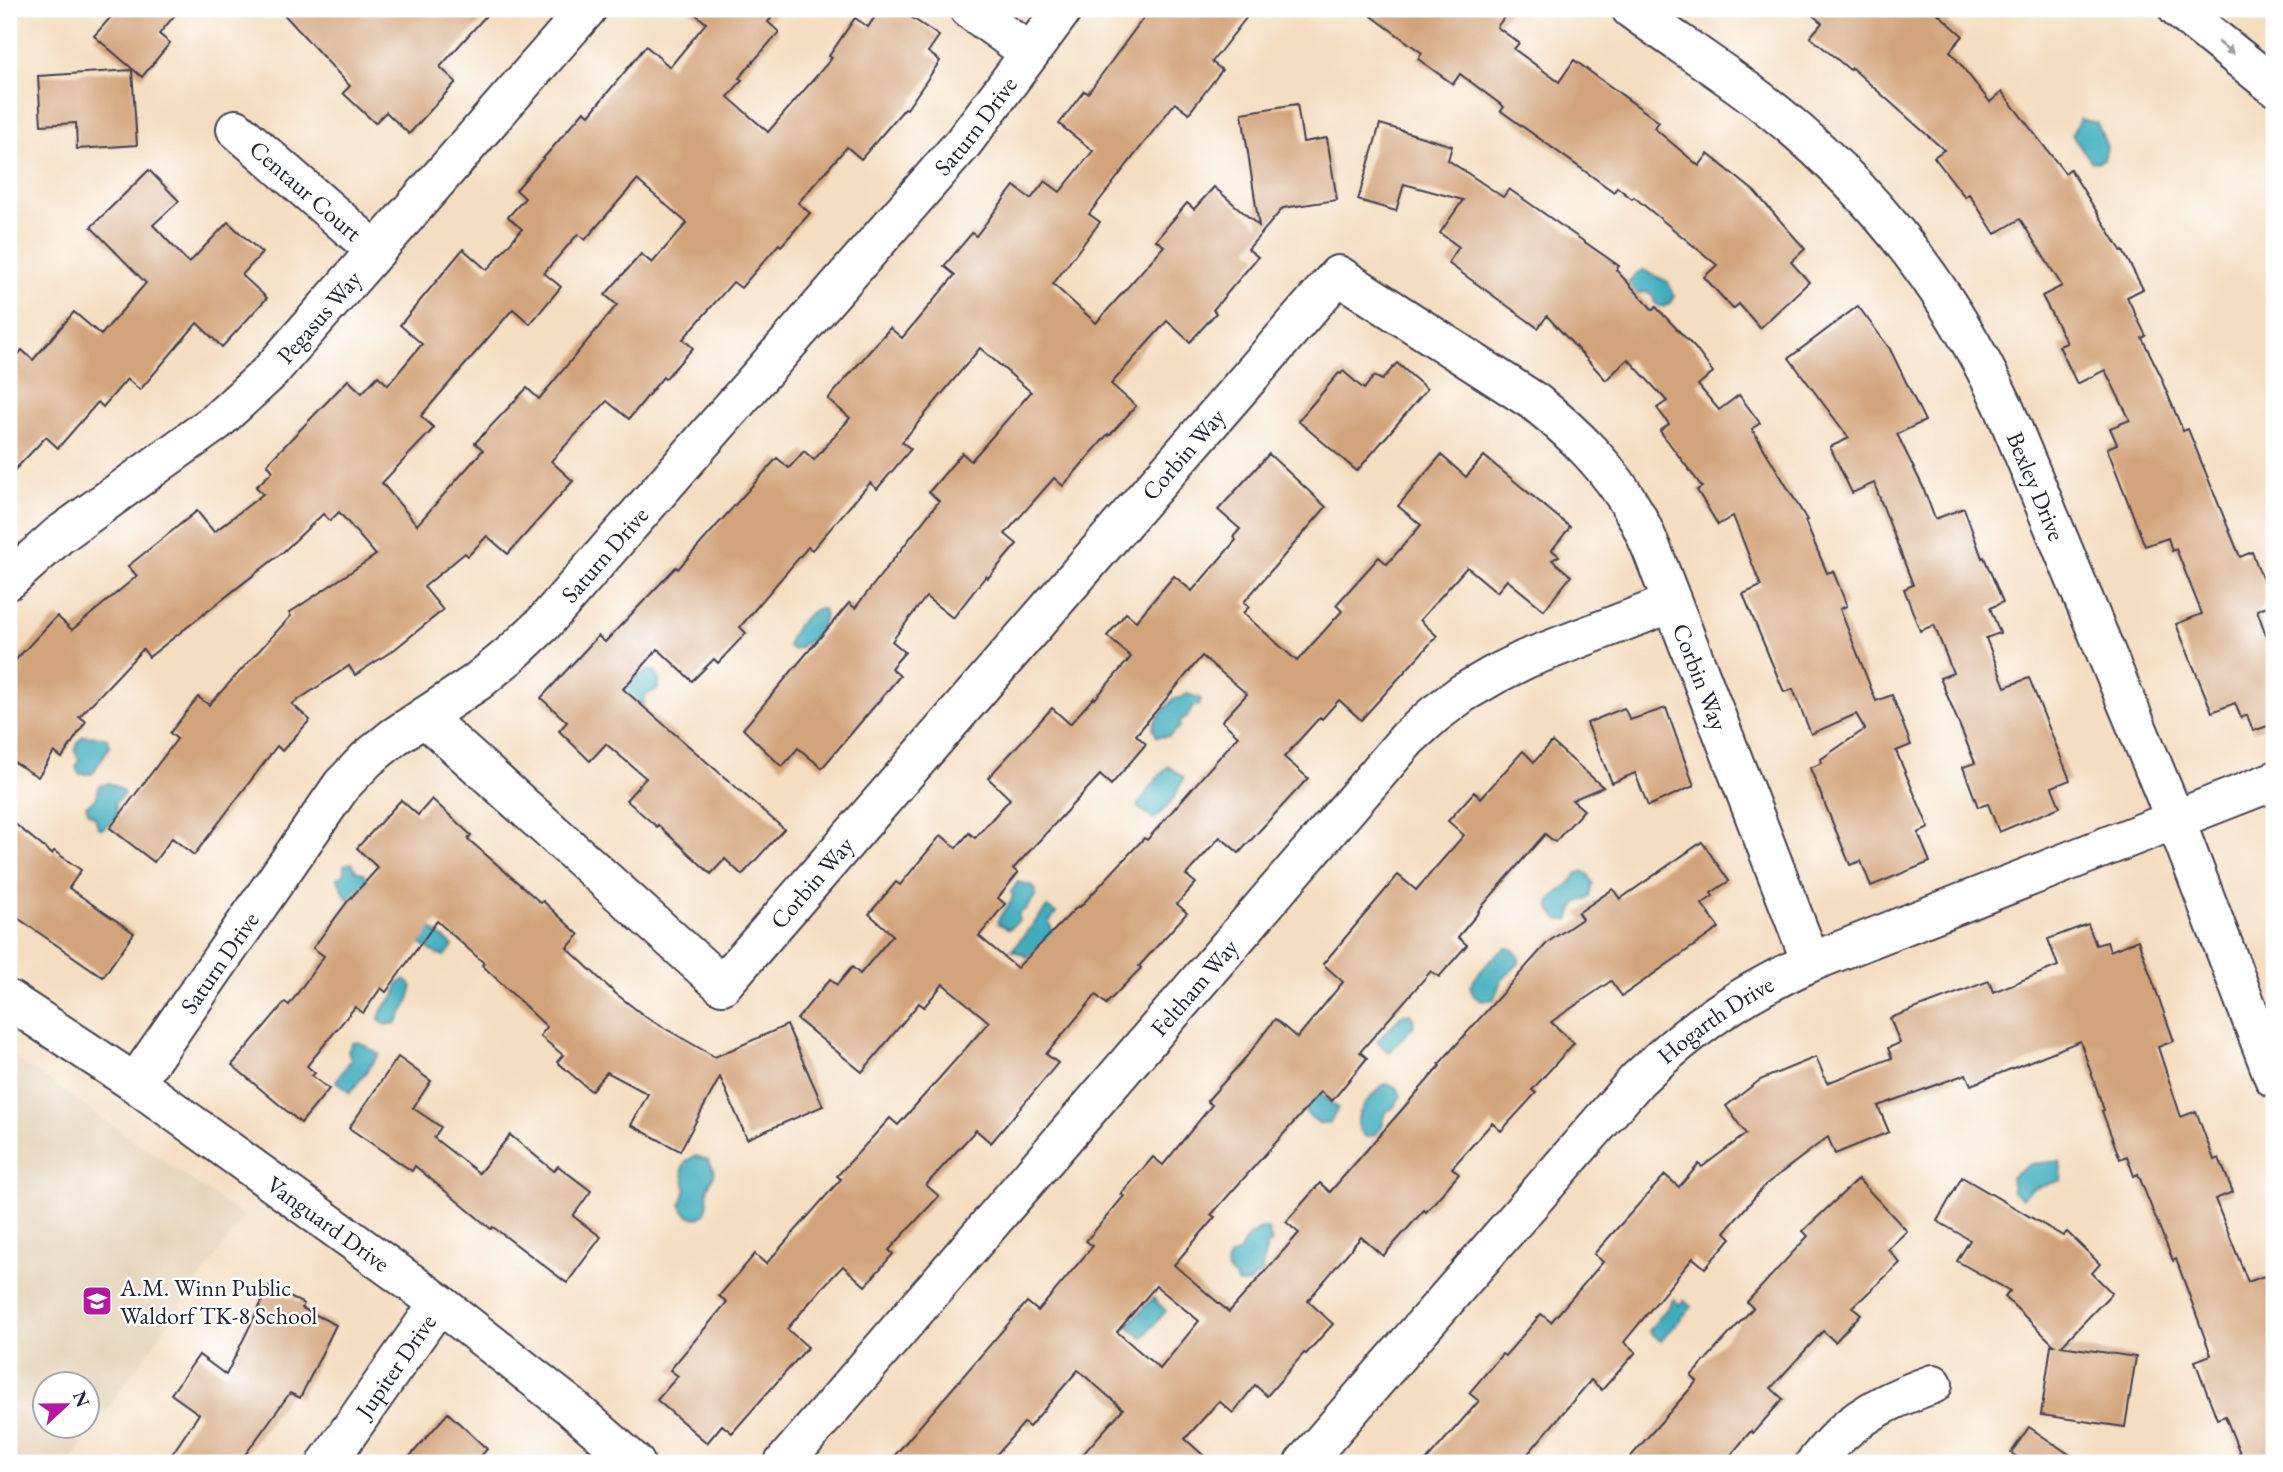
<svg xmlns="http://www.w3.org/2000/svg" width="2283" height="1472" viewBox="0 0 2283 1472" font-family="'EB Garamond',serif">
<rect width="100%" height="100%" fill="#fff"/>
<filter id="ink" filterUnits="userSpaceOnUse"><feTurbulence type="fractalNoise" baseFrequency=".0143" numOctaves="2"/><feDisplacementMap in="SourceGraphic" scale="14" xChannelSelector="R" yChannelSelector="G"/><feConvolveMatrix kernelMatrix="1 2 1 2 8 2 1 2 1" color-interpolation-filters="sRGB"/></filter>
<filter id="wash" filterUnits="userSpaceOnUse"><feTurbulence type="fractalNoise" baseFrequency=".00686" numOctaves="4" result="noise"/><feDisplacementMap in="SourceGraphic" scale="28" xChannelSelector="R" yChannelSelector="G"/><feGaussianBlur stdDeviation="1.57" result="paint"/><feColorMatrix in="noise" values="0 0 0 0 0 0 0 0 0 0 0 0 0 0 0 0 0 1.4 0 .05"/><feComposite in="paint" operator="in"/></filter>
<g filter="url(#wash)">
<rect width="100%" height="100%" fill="#f4ddc0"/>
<path fill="#e3d1b5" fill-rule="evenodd" d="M9 1053 244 1217 69 1463H9ZM46 1384H88V1426H46Z"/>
<g fill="#3fadbd" stroke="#30687c" stroke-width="2">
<path d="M2080 119 2097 123 2107 147 2104 159 2097 162 2091 161C2085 151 2077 145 2072 134Z"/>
<polygon points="1643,270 1668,282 1674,297 1669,304 1663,307 1655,304 1653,296 1648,292 1636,293 1628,284 1634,275"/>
<path d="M816 609H823L825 616C821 632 809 643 794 650L788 646C790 630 803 618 816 609Z"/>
<path d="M648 671H654C660 677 660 681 658 689L645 695 643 706 616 700 635 677Z"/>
<polygon points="1187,694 1201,699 1199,706 1193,706 1188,716 1180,721 1180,727 1169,736 1157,737 1153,728 1156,720 1174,698 1181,698"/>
<polygon points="83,736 104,737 107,738 110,746 92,774 79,774 76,767 79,760 75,752 78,742"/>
<polygon points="1168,766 1184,778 1170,804 1154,819 1137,807 1150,787"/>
<polygon points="109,783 122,790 124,794 115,803 117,815 110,824 102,829 98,827 95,817 89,813 86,806 97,797 99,786"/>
<polygon points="352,863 356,871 363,873 368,881 358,898 347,898 337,878 344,874 344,865"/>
<path d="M1583 871 1588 874 1593 883 1590 896 1586 900C1574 900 1573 910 1569 920H1560C1532 897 1569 893 1576 874Z"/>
<path d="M1018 882 1033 886 1036 895 1026 909 1019 913V920L1009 929 997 923C1000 912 1011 907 1013 896L1011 892Z"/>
<polygon points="1047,907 1056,913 1049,922 1053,933 1028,957 1012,950"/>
<path d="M430 927C438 936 446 938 453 946L445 956 438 955 411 937Z"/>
<path d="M1506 948 1512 949 1519 957V963L1501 981 1494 999 1482 1001 1474 996 1470 986C1477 974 1494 955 1506 948Z"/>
<path d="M405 979 413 987 407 1005 396 1023 385 1025 379 1020C381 1008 386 1004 395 997L398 984Z"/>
<polygon points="1410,1013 1413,1018 1414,1025 1389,1053 1377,1041 1403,1014"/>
<polygon points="359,1042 379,1054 350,1093 336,1081 351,1060 348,1051 353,1043"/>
<path d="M1386 1084C1395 1085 1398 1088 1401 1096L1394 1107 1386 1112 1382 1127 1375 1135 1366 1137C1345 1119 1369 1100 1382 1085Z"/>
<polygon points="1318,1092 1338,1108 1330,1123 1320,1124 1308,1115 1296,1102"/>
<path d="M695 1156 709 1160C710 1164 713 1167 714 1171 715 1177 710 1181 708 1187 706 1194 709 1203 706 1210 701 1225 685 1215 681 1206L686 1188 682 1169 686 1161Z"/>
<polygon points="2060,1161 2062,1180 2032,1189 2022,1198 2013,1192 2011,1177 2031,1164"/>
<path d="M1260 1229H1268L1272 1243 1267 1245 1262 1268 1263 1274 1254 1278 1249 1284H1238L1235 1277C1225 1272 1226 1264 1231 1255 1243 1253 1240 1248 1246 1240 1249 1237 1256 1232 1260 1229Z"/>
<polygon points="1153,1298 1166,1311 1142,1338 1128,1326"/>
<polygon points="1674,1299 1679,1305 1684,1300 1692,1306 1661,1341 1649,1331"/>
</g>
<g id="blocks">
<g fill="#d3a47c" fill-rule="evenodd">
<polygon points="118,9 180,9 159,34 170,43 142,77 94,36"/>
<polygon points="279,9 492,9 440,67 456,82 409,134 386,112 375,123 343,93 350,86"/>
<path d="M689 9H779L768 22 779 32 739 78 742 80 728 97 768 132 832 58 829 56 855 18 868 27 880 9H899L939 36 928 52 940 61 907 109 905 108 861 159 847 147 798 203 810 213 781 246 779 244 741 288 733 282 683 339 693 348 665 379 663 377 629 419 607 401 551 461 573 481 508 554 487 536 468 556 465 553 424 587 443 610 395 649 355 675 349 666 292 704 310 720 282 751 277 746 194 855 172 838 154 862 110 828 177 739 170 733 198 697 209 705 291 616 289 613 376 555 339 512 330 521 323 514 283 552 149 657 143 649 79 717 86 721 62 758 54 752 38 777 9 759V667L57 616 72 630 137 576 128 566 197 511 214 532 263 494 256 487 273 471 267 464 348 380 362 393 378 376 388 385 422 344 400 325 463 249 487 270 522 229 508 217 525 198 516 190 584 111 589 115 646 46 670 67 706 23ZM637 180 687 223 652 263 641 254 605 295 617 305 539 399 527 388 475 443 483 450 417 525 382 483 434 428 421 416 513 309 530 324 561 287 544 273 578 234 585 240Z"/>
<polygon points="1150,9 1253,9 1212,62 1222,70 1189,113 1175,103 1089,214 1100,222 1053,284 1096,323 1164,246 1156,240 1187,203 1194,209 1214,187 1259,226 1242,113 1297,104 1303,142 1327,138 1337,200 1283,208 1248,249 1258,257 1213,310 1216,313 1190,342 1167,321 1111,384 1136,406 1109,436 1108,434 1063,486 1054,478 1005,534 1017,544 988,578 986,576 953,618 926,597 892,641 905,652 891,668 900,676 822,768 798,748 782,767 743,729 849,603 855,608 939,501 929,492 962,453 971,461 1031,392 980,348 902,442 911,449 877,489 870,483 812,550 808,547 740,627 746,633 718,663 714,659 692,681 658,649 623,689 784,829 742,875 725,859 711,874 658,825 657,827 626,800 646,778 606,744 590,761 559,731 567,722 541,698 598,636 605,642 676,567 678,569 777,458 789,468 804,451 814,460 850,418 828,399 890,328 902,338 955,275 944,266 972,233 976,236 1014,186 1031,199 1045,181 1060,192 1093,151 1059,124 1084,91 1088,93"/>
<polygon points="1362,9 1510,9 1497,27 1519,43 1514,49 1559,82 1574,60 1659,122 1654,128 1699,166 1708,154 1755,192 1805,249 1791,262 1809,282 1760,328 1739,304 1733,309 1704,277 1717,265 1634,197 1632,199 1617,187 1614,192 1501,111 1504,107 1460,74 1453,84 1418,59 1422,53"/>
<polygon points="1805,9 1933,9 1963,36 1950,51 1990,102 2002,92 2065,173 2070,169 2122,252 2123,251 2143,289 2127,297 2146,336 2142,338 2163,380 2162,381 2183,431 2188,429 2240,557 2252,552 2272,604 2257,610 2274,658 2274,724 2253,731 2247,715 2241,718 2235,703 2212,712 2176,624 2202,614 2176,549 2172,551 2168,538 2145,546 2107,448 2117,444 2110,428 2130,420 2105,370 2077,384 2059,346 2067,343 2042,296 2062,286 2020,219 1995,234 1969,194 1965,197 1934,157 1944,150 1852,68 1850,70 1810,37 1822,23"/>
<polygon points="132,70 137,145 77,149 76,123 41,125 38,76"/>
<polygon points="1380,124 1452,146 1448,160 1503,197 1509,189 1619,266 1616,270 1653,310 1656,307 1695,348 1713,372 1698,385 1719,410 1739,395 1760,423 1752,429 1807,520 1805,521 1827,573 1833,571 1847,606 1840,609 1876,701 1892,695 1911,745 1896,751 1929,828 1918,833 1930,862 1871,886 1861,861 1850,865 1810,768 1822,763 1821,759 1865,729 1856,714 1811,734 1793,689 1784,692 1743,594 1761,586 1733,516 1718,525 1697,490 1702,487 1660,431 1669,424 1657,408 1667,401 1628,359 1606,380 1547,316 1538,328 1448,263 1459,247 1440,233 1463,200 1404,184 1396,211 1358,200"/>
<polygon points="149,170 179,201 153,225 189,263 228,222 262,253 242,275 267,298 222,347 197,323 140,390 127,379 103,407 98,402 58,448 46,437 9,476 9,365 22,350 33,360 74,312 101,335 146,283 91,227"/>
<polygon points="1858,306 1890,349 1925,421 1897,434 1923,487 1935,519 1964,508 1982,558 1984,557 2003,602 1990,608 2000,633 1986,638 2005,687 2029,678 2070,780 2052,787 2060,807 1999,832 1988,804 1978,807 1963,767 1975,763 1940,678 1953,673 1934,625 1920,631 1904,589 1913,585 1874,483 1852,493 1830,447 1849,438 1789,358"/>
<polygon points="1397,363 1427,389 1357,471 1298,421 1339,373 1341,374 1343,371 1364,389 1374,376 1382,380"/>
<path d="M1269 454 1326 507 1244 602 1249 607 1243 613 1297 661 1342 611 1336 605 1379 557 1387 564 1421 525 1398 506 1441 455 1466 477 1484 456 1570 527 1552 550 1559 556 1552 560 1571 576 1544 610 1507 580 1497 592 1467 567 1420 620 1437 636 1361 720 1339 700 1322 719 1320 717 1284 757 1308 778 1239 853 1220 837 1186 875 1196 883 1177 904 1187 913 1139 966 1141 968 1106 1004 1096 995 1046 1054 1058 1063 991 1143 976 1130 926 1185 939 1196 889 1250 893 1254 865 1286 843 1266 821 1289 787 1329 808 1347 732 1433 722 1425 707 1443 657 1400 678 1376 670 1370 727 1302 719 1296 755 1254 766 1264 841 1179 837 1176 890 1118 898 1125 989 1022 943 984 924 1007 919 1003 862 1072 797 1019 830 979 837 985 852 967 860 974 893 935 869 914 896 882 900 885 941 835 956 848 969 833 975 838 1010 799 988 778 1052 708 1070 724 1094 697 1095 699 1131 657 1107 636 1126 613 1136 621 1174 576 1192 591 1236 540 1233 537 1240 529 1218 510ZM1202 656 1247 694 1222 721 1238 736 1147 840 1144 838 1080 907 1078 906 1017 968 979 936 1005 904 998 898 1018 873 1013 869 1100 775 1111 785 1146 744 1136 735Z"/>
<polygon points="1624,708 1630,720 1666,708 1694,786 1648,806 1635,773 1612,783 1587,723"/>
<path d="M1552 742 1603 787 1572 800 1584 810 1555 842 1545 834 1478 911 1479 912 1458 937 1467 945 1439 977 1431 971 1360 1052 1367 1058 1332 1101 1321 1092 1211 1215 1215 1217 1174 1265 1229 1312 1299 1233 1286 1222 1320 1183 1330 1192 1440 1066 1439 1064 1548 942 1582 919 1578 913 1613 889 1620 899 1702 842 1729 881 1711 893 1713 896 1702 904 1719 928 1622 996 1611 981 1551 1022 1574 1043 1532 1090 1536 1093 1501 1131 1492 1123 1452 1168 1459 1174 1426 1212 1424 1210 1383 1256 1361 1237 1314 1293 1308 1301 1333 1324 1306 1354 1304 1353 1267 1396 1255 1385 1233 1413 1219 1401 1185 1439 1212 1463H1075L1123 1409 1078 1370 1029 1427 1024 1423 989 1463H888L1027 1302 1038 1311 1093 1246 1086 1241 1124 1196 1121 1194 1153 1157 1163 1165 1212 1105 1207 1101 1247 1056 1275 1019 1297 1038 1343 982 1323 964 1398 875 1416 890 1464 835 1448 821 1474 792 1481 798 1523 751 1534 762ZM1156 1286 1199 1321 1160 1369 1117 1332Z"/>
<polygon points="432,799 471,835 468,839 541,903 543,901 579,935 567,948 615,993 647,1018 715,1057 787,1025 823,1106 747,1139 720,1077 680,1151 631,1125 648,1094 607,1072 591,1091 557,1062 563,1055 540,1036 547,1027 482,965 484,963 437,921 386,992 381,988 363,1013 355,1007 307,1066 315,1073 312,1076 329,1089 301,1123 232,1065 285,1002 289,1005 324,956 313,948 348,901 378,868 357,848 401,800 418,815"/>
<polygon points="9,819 52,854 54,851 81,870 69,888 134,933 103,977 9,912"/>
<polygon points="2088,924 2096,945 2107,942 2110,951 2138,940 2174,1041 2158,1047 2181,1117 2196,1111 2214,1160 2219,1158 2233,1192 2215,1199 2248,1282 2264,1276 2274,1304 2274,1463 2244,1463 2225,1416 2217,1419 2195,1361 2211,1355 2176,1259 2173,1261 2138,1174 2134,1176 2127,1156 2120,1159 2102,1111 2104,1110 2080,1041 1971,1085 1966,1074 1878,1106 1889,1132 1835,1154 1828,1137 1765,1185 1725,1232 1731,1238 1705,1268 1693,1258 1624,1342 1636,1352 1602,1390 1591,1380 1520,1463 1424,1463 1479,1401 1469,1393 1502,1354 1505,1356 1541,1314 1551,1322 1603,1262 1594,1254 1665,1175 1679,1187 1699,1164 1702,1167 1746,1134 1726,1106 1760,1080 1816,1057 1827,1083 1892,1058 1888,1048 1900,1043 1890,1018 1989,981 1993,992 2058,966 2048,939"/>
<polygon points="398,1057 431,1081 413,1108 441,1127 434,1138 479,1173 510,1135 554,1171 558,1166 591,1191 573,1216 601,1237 567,1283 493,1227 491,1229 415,1166 412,1171 349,1128"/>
<polygon points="1962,1177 2063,1236 2067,1232 2100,1264 2092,1273 2112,1293 2061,1346 2136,1357 2125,1427 2041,1415 2051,1345 2054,1345 2005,1297 2010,1291 1957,1261 1970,1240 1937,1221"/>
<polygon points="1858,1179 1907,1231 1888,1249 1900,1263 1853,1307 1861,1314 1835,1342 1823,1331 1771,1388 1783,1399 1753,1433 1751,1431 1724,1463 1625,1463 1697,1381 1691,1376 1753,1308 1747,1302 1808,1236 1803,1231"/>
<polygon points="269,1287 304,1304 302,1308 336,1325 300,1398 290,1393 239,1463 166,1463 199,1414 171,1394 199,1355 226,1375"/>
<polygon points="448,1413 487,1449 475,1463 404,1463"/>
<polygon points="2029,1427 2082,1463 2026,1463 2011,1453"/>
</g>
</g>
</g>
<g filter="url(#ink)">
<use href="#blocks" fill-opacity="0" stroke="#423e4f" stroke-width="2"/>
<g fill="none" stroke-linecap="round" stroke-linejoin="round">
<g stroke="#423e4f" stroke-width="42">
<g id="minor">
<polyline points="969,9 1030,53"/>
<path id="s1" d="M1631 9C1679 44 1731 76 1777 114 1874 193 1950 292 2003 405L2175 819 2274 1078"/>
<path id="s2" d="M236 129 376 251"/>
<path id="s3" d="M9 580 58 536 216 422 269 373 587 9"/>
<path id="s4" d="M424 717 722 985 1338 275 1535 402C1575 434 1611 469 1636 515 1642 526 1647 538 1652 550L1811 962"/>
<path id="s5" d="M9 1000 135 1083 439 1303 570 1406 635 1463"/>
<path id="s6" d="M135 1083 342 785 367 759 394 737 477 682 511 654 543 624 963 143 1063 9"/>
<path id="s7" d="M327 1463 439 1303"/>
<path id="s8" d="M784 1463 1408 738 1435 714 1463 693 1494 675 1526 659 1672 603"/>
<path id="s9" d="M1304 1463 1637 1080C1693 1027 1740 994 1811 962L2274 781"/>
<path d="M1815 1463C1823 1454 1831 1443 1841 1434 1867 1410 1899 1396 1933 1384"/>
</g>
</g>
<g stroke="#423e4f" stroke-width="42">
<polyline id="motorway" points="2178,9 2274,86"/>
</g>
<use href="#minor" stroke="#fff" stroke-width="38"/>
<use href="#motorway" stroke="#fff" stroke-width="38"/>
</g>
<defs><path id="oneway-solid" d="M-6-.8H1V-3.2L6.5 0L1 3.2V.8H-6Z" transform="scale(1.75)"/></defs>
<use fill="#9c9ca7" href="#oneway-solid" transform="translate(2226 48) rotate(39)"/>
</g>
<defs>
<g id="school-square" transform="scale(1.575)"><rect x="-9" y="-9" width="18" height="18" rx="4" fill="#b5179e" stroke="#fff"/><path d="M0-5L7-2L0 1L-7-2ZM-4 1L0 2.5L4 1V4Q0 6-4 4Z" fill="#fff"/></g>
</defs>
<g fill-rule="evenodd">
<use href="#school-square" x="97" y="1301"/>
</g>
<g text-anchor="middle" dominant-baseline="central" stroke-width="5" stroke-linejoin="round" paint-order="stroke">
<g font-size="24" fill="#22223b" stroke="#fff">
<text stroke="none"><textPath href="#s6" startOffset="1281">Saturn Drive</textPath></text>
<text stroke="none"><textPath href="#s2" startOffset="93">Centaur Court</textPath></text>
<text stroke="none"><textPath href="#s3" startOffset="408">Pegasus Way</textPath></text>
<text stroke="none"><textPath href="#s4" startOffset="1104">Corbin Way</textPath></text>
<text stroke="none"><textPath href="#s1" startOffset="639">Bexley Drive</textPath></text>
<text stroke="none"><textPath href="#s6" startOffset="714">Saturn Drive</textPath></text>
<text stroke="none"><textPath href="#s4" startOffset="1902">Corbin Way</textPath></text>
<text stroke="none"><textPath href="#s4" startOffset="537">Corbin Way</textPath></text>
<text stroke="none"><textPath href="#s6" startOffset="147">Saturn Drive</textPath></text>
<text stroke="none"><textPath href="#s8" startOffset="628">Feltham Way</textPath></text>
<text stroke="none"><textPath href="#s9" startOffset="607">Hogarth Drive</textPath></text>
<text stroke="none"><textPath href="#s5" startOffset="390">Vanguard Drive</textPath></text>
<text stroke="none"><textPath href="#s7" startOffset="119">Jupiter Drive</textPath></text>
</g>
<g font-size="24" fill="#22223b" stroke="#fff" text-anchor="start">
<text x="120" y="1287">A.M. Winn Public<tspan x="120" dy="28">Waldorf TK-8 School</tspan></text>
</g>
</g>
<rect width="2283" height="1472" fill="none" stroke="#fff" stroke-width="35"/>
<g transform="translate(66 1405) rotate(68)"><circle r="33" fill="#ffffff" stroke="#a7a7b1" stroke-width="2"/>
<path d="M0-5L12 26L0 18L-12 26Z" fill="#b5179e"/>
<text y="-10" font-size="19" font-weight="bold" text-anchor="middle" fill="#22223b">N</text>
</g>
</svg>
